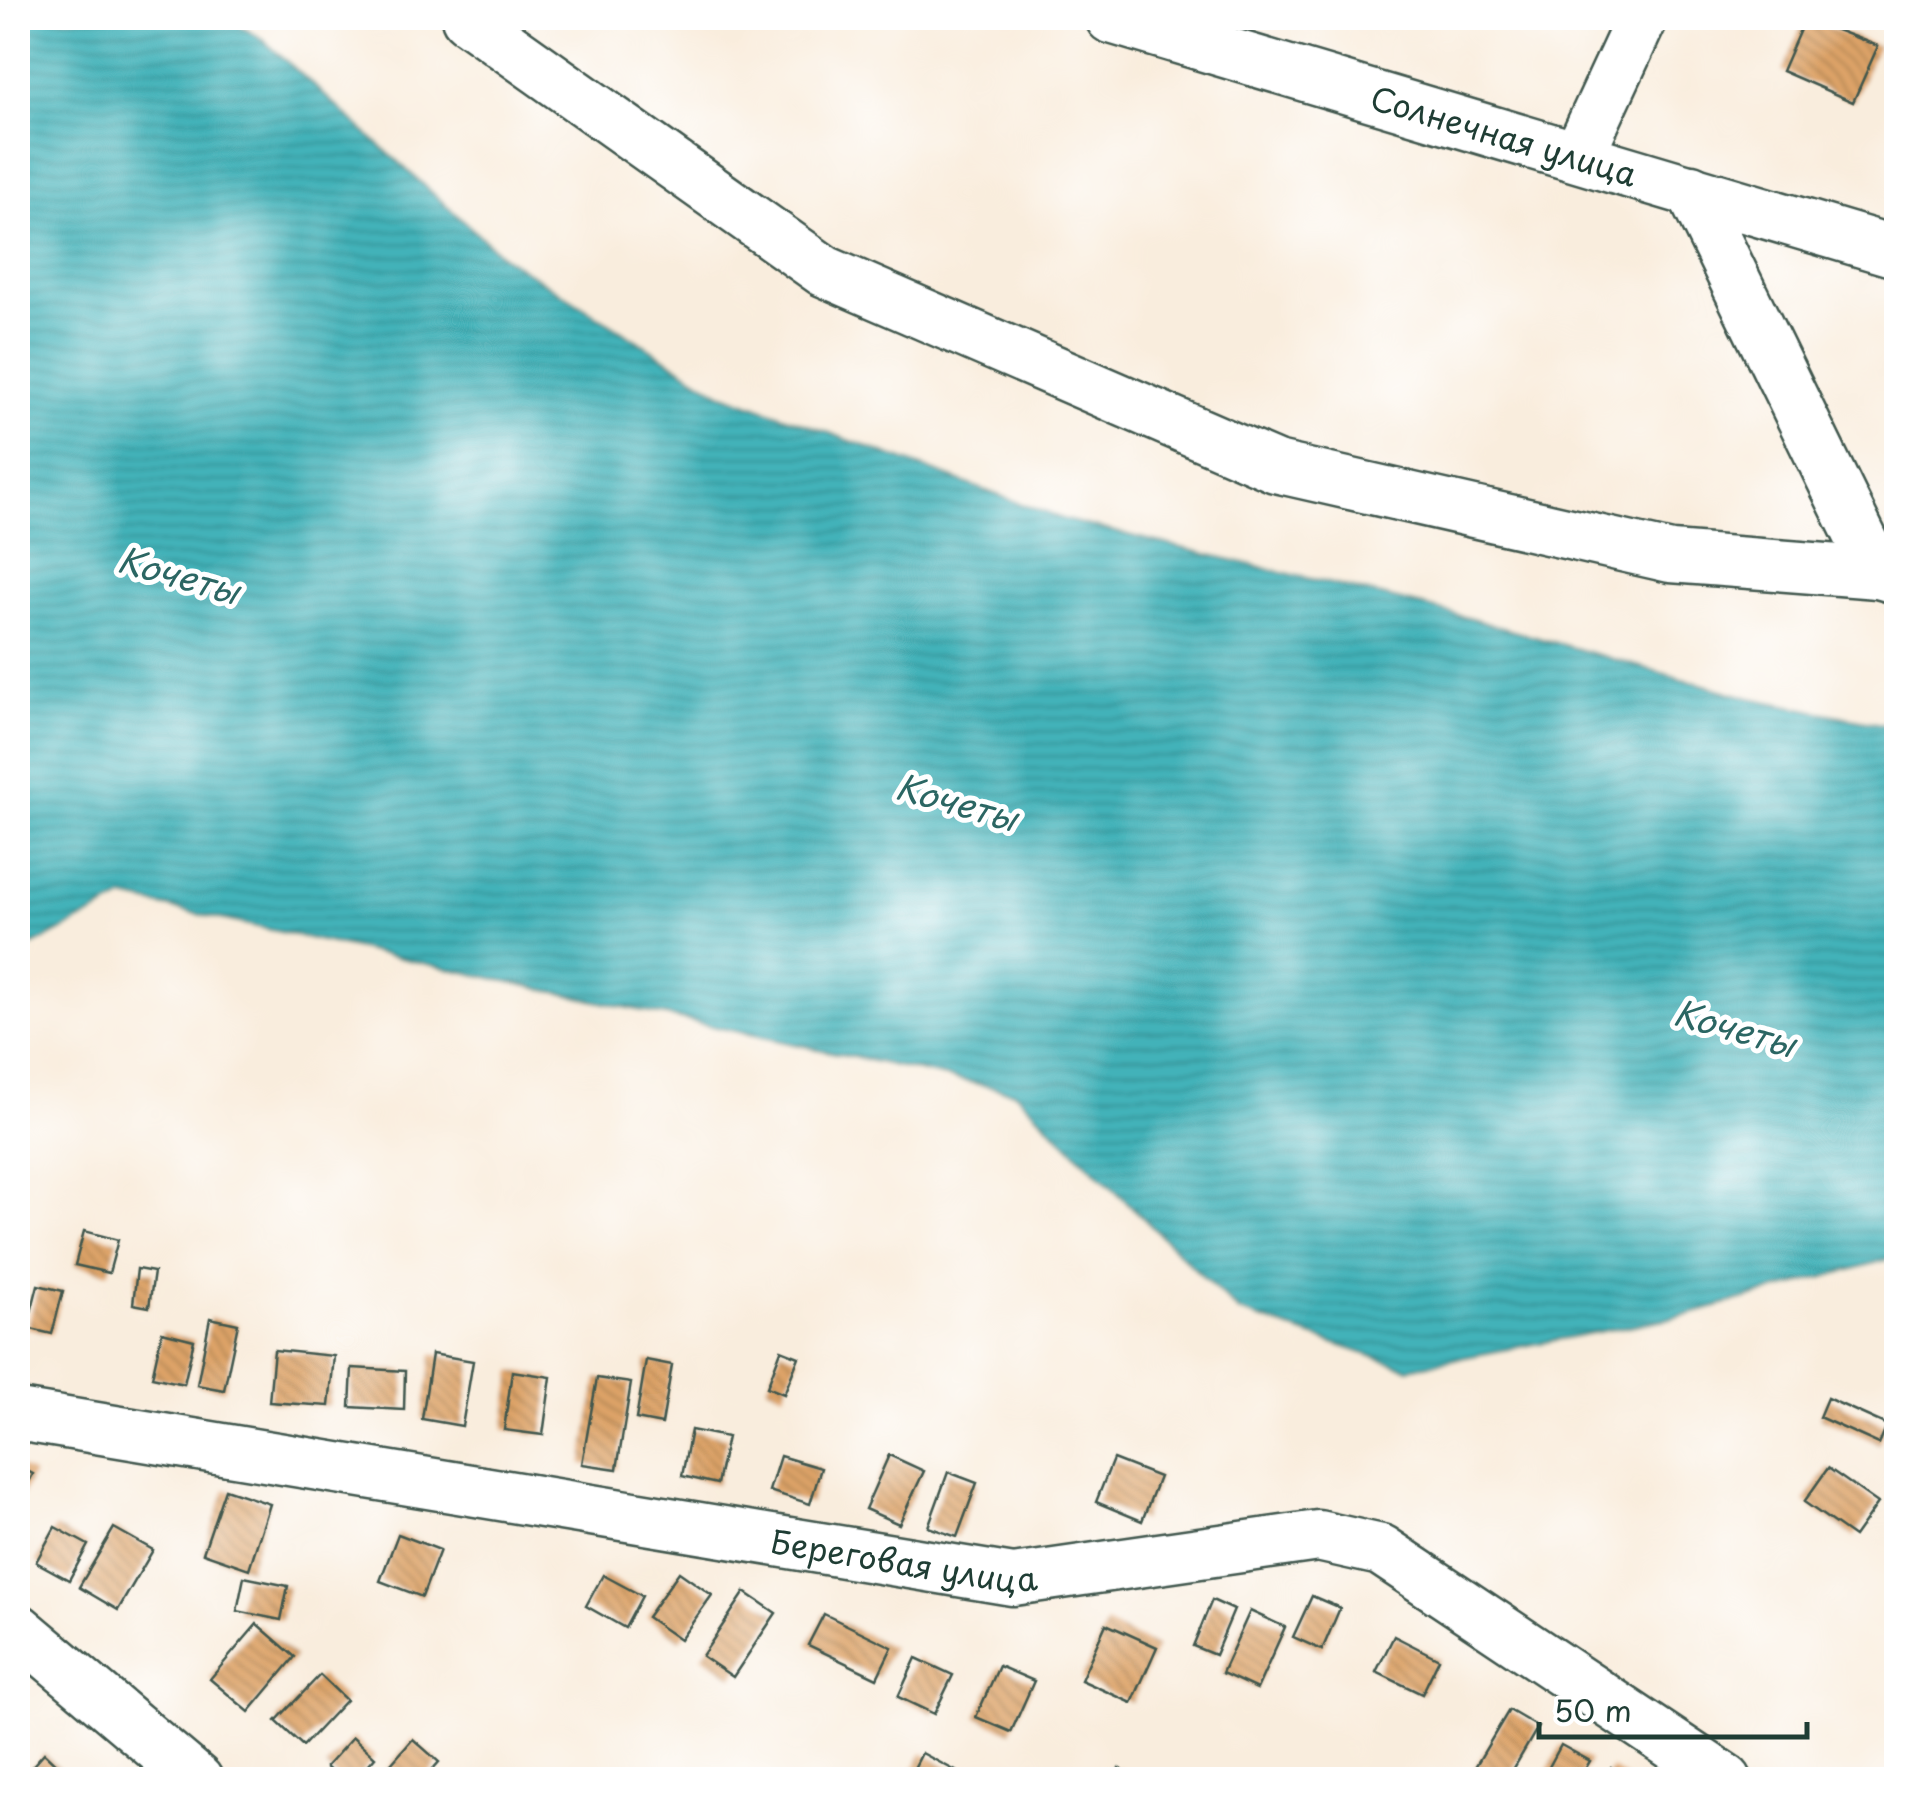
<svg xmlns="http://www.w3.org/2000/svg" width="1914" height="1797" viewBox="0 0 1914 1797" font-family="'Playpen Sans',sans-serif">
<defs>
<pattern id="water-rules" width="6" height="5" patternUnits="userSpaceOnUse" patternTransform="scale(2.5)"><rect width="6" height="5" fill="#42b2b9"/><path d="M0 2.5h6" fill="none" stroke="#379297"/></pattern>
<pattern id="building-back-hatch" width="6" height="6" patternUnits="userSpaceOnUse" patternTransform="scale(2.5)"><rect width="6" height="6" fill="#dda367"/><path d="M-1 5l2 2M0 0l6 6M5-1l2 2" fill="none" stroke="#b38656"/></pattern>
</defs>
<rect width="100%" height="100%" fill="#fff"/>
<filter id="ink" filterUnits="userSpaceOnUse"><feTurbulence type="fractalNoise" baseFrequency=".01" numOctaves="2"/><feDisplacementMap in="SourceGraphic" scale="20" xChannelSelector="R" yChannelSelector="G"/><feConvolveMatrix kernelMatrix="1 2 1 2 8 2 1 2 1" color-interpolation-filters="sRGB"/></filter>
<filter id="wash" filterUnits="userSpaceOnUse"><feTurbulence type="fractalNoise" baseFrequency=".0048" numOctaves="4" result="noise"/><feDisplacementMap in="SourceGraphic" scale="40" xChannelSelector="R" yChannelSelector="G"/><feGaussianBlur stdDeviation="2.25" result="paint"/><feColorMatrix in="noise" values="0 0 0 0 0 0 0 0 0 0 0 0 0 0 0 0 0 1.4 0 .05"/><feComposite in="paint" operator="in"/></filter>
<g filter="url(#wash)">
<rect width="100%" height="100%" fill="#f9eddd"/>
<polygon fill="url(#water-rules)" stroke="#307876" stroke-width="2.5" points="18,18 227,18 262,39 502,256 721,393 1065,520 1439,610 1750,698 1896,727 1896,1257 1691,1314 1408,1368 1239,1312 1015,1092 125,898 18,953"/>
<g id="blocks">
<g fill="url(#building-back-hatch)">
<polygon points="1805,18 1878,46 1853,102 1782,71"/>
<polygon points="84,1231 118,1240 109,1273 75,1265"/>
<polygon points="137,1269 154,1272 149,1307 133,1304"/>
<polygon points="38,1285 63,1291 52,1334 27,1328"/>
<polygon points="210,1318 238,1324 224,1390 197,1385"/>
<polygon points="162,1332 194,1340 184,1384 152,1377"/>
<polygon points="274,1350 334,1356 329,1406 269,1402"/>
<polygon points="781,1350 799,1357 784,1394 767,1387"/>
<polygon points="432,1354 473,1361 462,1426 422,1419"/>
<polygon points="646,1360 672,1365 662,1424 636,1419"/>
<polygon points="352,1368 405,1371 404,1410 350,1407"/>
<polygon points="512,1371 551,1377 543,1435 504,1430"/>
<polygon points="597,1378 631,1383 617,1469 582,1464"/>
<polygon points="1827,1398 1887,1425 1879,1444 1819,1417"/>
<polygon points="691,1430 727,1437 717,1484 682,1476"/>
<polygon points="889,1455 924,1471 899,1524 865,1509"/>
<polygon points="780,1456 821,1468 810,1504 769,1491"/>
<polygon points="1113,1459 1159,1477 1142,1521 1096,1502"/>
<polygon points="18,1466 33,1474 18,1504"/>
<polygon points="1828,1468 1878,1503 1854,1537 1804,1502"/>
<polygon points="948,1472 977,1483 957,1537 928,1527"/>
<polygon points="225,1489 270,1504 249,1569 203,1553"/>
<polygon points="55,1527 88,1545 69,1580 36,1562"/>
<polygon points="114,1528 153,1550 118,1610 79,1587"/>
<polygon points="398,1534 440,1550 422,1597 380,1581"/>
<polygon points="679,1572 712,1595 680,1640 647,1617"/>
<polygon points="603,1575 642,1596 625,1628 586,1606"/>
<polygon points="244,1577 288,1586 281,1620 237,1611"/>
<polygon points="745,1592 776,1613 733,1677 702,1656"/>
<polygon points="1312,1596 1340,1608 1322,1650 1293,1637"/>
<polygon points="1212,1600 1234,1610 1215,1655 1193,1646"/>
<polygon points="1250,1611 1285,1627 1257,1689 1222,1673"/>
<polygon points="824,1614 892,1647 877,1678 808,1645"/>
<polygon points="257,1624 295,1657 249,1712 210,1679"/>
<polygon points="1106,1624 1157,1647 1132,1703 1081,1680"/>
<polygon points="1394,1636 1439,1659 1422,1694 1376,1672"/>
<polygon points="916,1658 953,1675 934,1714 898,1697"/>
<polygon points="999,1666 1034,1681 1011,1732 976,1717"/>
<polygon points="320,1675 346,1700 303,1746 276,1721"/>
<polygon points="1509,1710 1538,1727 1507,1780 1496,1780 1475,1767"/>
<polygon points="353,1737 375,1757 355,1780 340,1780 326,1767"/>
<polygon points="413,1739 439,1762 423,1780 377,1780"/>
<polygon points="1561,1745 1590,1761 1579,1780 1542,1780"/>
<polygon points="44,1753 62,1770 53,1780 20,1780"/>
<polygon points="922,1753 967,1777 965,1780 909,1778"/>
<polygon points="1119,1768 1137,1780 1112,1780"/>
<polygon points="1611,1768 1629,1780 1604,1780"/>
</g>
</g>
</g>
<g filter="url(#ink)">
<use href="#blocks" fill-opacity="0" stroke="#40574d" stroke-width="2.5"/>
<g fill="none" stroke-linecap="round" stroke-linejoin="round">
<g stroke="#40574d" stroke-width="55">
<g id="minor">
<polyline points="467,18 824,271 1276,467 1671,557 1878,573 1896,578"/>
<path id="s1" d="M1111 18 1896 252"/>
<polyline points="1578,156 1642,18"/>
<polyline points="1691,190 1878,573"/>
<path id="s2" d="M18 1415 1013 1580 1318 1536 1381 1550 1726 1780"/>
<polyline points="18,1629 197,1780"/>
</g>
</g>
<use href="#minor" stroke="#fff" stroke-width="50"/>
</g>
</g>
<g text-anchor="middle" dominant-baseline="central" stroke-width="10" stroke-linejoin="round" paint-order="stroke">
<g font-size="32" fill="#1f3d34" stroke="#fff">
<text stroke="none"><textPath href="#s1" startOffset="410">Солнечная улица</textPath></text>
<text stroke="none"><textPath href="#s2" startOffset="898">Береговая улица</textPath></text>
</g>
<g font-size="35" font-style="italic" fill="#2b6663" stroke="#fff">
<text transform="translate(179 574) rotate(16)">Кочеты</text>
<text transform="translate(957 801) rotate(16)">Кочеты</text>
<text transform="translate(1735 1027) rotate(16)">Кочеты</text>
</g>
</g>
<rect width="1914" height="1797" fill="none" stroke="#fff" stroke-width="60"/>
<path d="M1539 1722v15h268v-15" fill="none" stroke="#1f3d34" stroke-width="5"/>
<text x="1554" y="1722" font-size="30" fill="#1f3d34" stroke="#ffffff" stroke-width="8" paint-order="stroke">50 m</text>
</svg>
